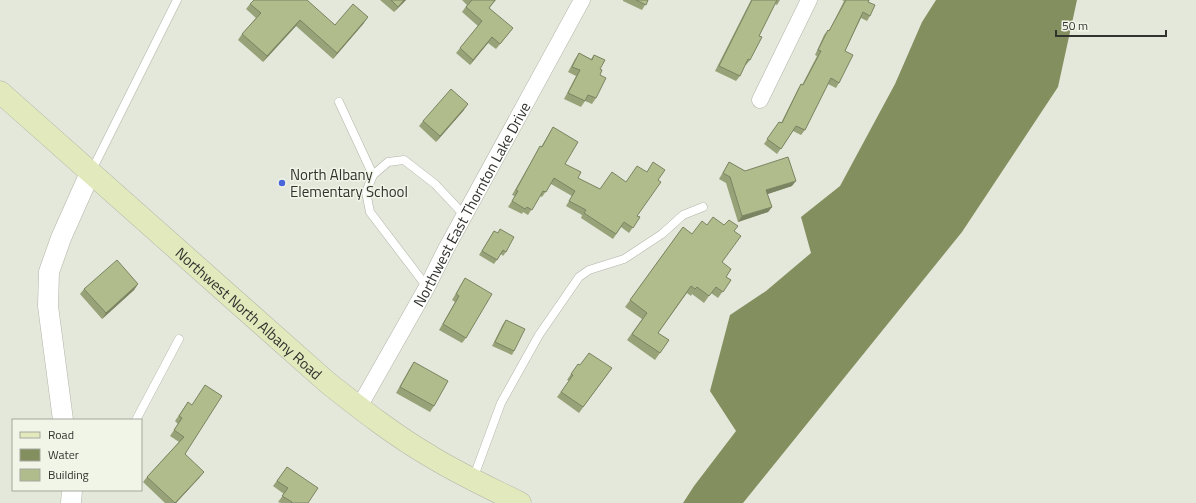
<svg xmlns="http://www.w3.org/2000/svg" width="1196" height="503" viewBox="0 0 1196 503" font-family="'Titillium Web',sans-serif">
<rect width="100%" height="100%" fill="#e4e8da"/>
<polygon fill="#848f60" points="936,0 1077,0 1058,87 962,232 743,503 683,503 694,486 736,431 710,391 730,315 766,291 811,253 801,217 840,186 895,84 922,22"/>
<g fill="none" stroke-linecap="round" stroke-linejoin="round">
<g stroke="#b1b4a8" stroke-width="9">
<g id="service">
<polyline points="339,102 373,175"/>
<polyline points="91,172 177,0"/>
<polyline points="427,287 370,212 366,192 373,175 388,162 404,160 435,184 465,216"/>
<polyline points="136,420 179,339"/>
<polyline points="473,479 501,403 539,335 579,277 589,270 624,259 662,234 683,215 703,207"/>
</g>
</g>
<g stroke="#b1b4a8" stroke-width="17">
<g id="minor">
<polyline points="760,100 809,0"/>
<path id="s1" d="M359 407 427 287 446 249 582 0"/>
</g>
</g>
<g stroke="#b1b4a8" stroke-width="21">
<g id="tertiary">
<polyline points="63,420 48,306 49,272 61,238 90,173"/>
<polyline points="71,503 72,490"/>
</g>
</g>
<g stroke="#b1b4a8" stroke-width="23">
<g id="secondary">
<path id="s2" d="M0 92 328 383C361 409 394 435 430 456 459 474 490 488 520 503"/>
</g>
</g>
<use href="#service" stroke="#fff" stroke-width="8"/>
<use href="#minor" stroke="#fff" stroke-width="16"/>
<use href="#tertiary" stroke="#fff" stroke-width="20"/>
<use href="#secondary" stroke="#e2e9bd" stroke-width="22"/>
</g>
<g fill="#97a278">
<polygon points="380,0 406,0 394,12"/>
<polygon points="462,0 496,0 489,8 509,33 496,49 488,43 470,65 456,53 460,48 478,26 462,12 467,5"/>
<polygon points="623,0 648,0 642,10 623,1"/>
<polygon points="751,0 780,0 777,5 775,4 759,36 750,60 746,65 745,65 740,76 736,81 715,71"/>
<polygon points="842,0 869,0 868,2 870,16 867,21 861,18 845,51 839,83 836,88 828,84 805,130 801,135 793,131 777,154 764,144 779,122 781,123 798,89 801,84 802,85 817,56 815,55 824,35 828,30 829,31 844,1"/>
<polygon points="250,4 335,25 364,23 333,59 296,26 263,62 238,40 242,34 256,18 246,9"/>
<polygon points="579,53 591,59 594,55 600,69 600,75 596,98 592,104 585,101 581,107 564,99 576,76 568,72 575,59"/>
<polygon points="464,110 436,142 419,126 423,121"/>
<polygon points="553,127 565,164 578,178 600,189 626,182 658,180 637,216 640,217 629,233 621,227 613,239 581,218 582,215 566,206 572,196 551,184 542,197 540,196 528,215 523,212 522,214 508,207 515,196 512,195 531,162 540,146 541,147"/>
<polygon points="729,162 745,171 792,186 767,194 772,207 768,212 738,222 726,183 719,179"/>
<polygon points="707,225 724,225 734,231 722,262 726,277 731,280 718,298 711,293 704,303 692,294 691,296 687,293 658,333 669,340 655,360 627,340 642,319 625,307 683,227 692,234"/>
<polygon points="494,231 506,252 503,256 501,254 494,264 479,255"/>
<polygon points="465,278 466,338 462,343 439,330 455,302 452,300"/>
<polygon points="138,284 134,290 102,319 80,294 84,289"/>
<polygon points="506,320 514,351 512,355 492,346 503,324"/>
<polygon points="414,362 434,406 430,412 396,393 410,368"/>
<polygon points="580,365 612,368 579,413 557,397 569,381 567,380 571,374"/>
<polygon points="188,402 185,454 200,477 176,503 165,503 143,482 147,477 179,442 170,436 178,424 175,421"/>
<polygon points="287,467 308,503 281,503 278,502 284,494 273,486"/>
</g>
<g fill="#7b8462">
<polygon points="404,0 406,0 394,12 398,7"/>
<polygon points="368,17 364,23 333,59 337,53"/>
<polygon points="300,20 296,26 263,62 267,56"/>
<polygon points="492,37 488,43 470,65 473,60"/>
<polygon points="468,104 464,110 436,142 440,136"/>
<polygon points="796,181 792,186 762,196 766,190"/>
<polygon points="772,207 768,212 738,222 742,216"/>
<polygon points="138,284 134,290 102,319 106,313"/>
<polygon points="204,472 200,477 176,503 175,503"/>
</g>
<g fill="#b0bc8c" stroke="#7b8462">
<polygon points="254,0 307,0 335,25 353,4 368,17 337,53 300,20 267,56 242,34 261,13 250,4"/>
<polygon points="391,0 404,0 398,7"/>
<polygon points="472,0 495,0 489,8 513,28 500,44 492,37 473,60 460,48 482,21 466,7"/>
<polygon points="636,0 648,0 646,5"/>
<polygon points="752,0 777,0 759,36 762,37 750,60 748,59 740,76 719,66"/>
<polygon points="846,0 869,0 868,2 875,5 870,16 863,12 845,51 853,55 839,83 831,78 805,130 796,126 781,149 767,139 779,122 782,123 801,84 803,85 821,51 818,50 828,30 829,31"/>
<polygon points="579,53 592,60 594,55 605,60 600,69 602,70 600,75 606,78 596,98 588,95 585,101 568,93 580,70 572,67"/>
<polygon points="451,89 468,104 440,136 423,121"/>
<polygon points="553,127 578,142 565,164 581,172 578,178 600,189 612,172 626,182 637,166 647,172 653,162 665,170 658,180 661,182 637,216 640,217 633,228 624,222 616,234 584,213 586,210 569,201 575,191 554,178 546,192 543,191 532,210 527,207 525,209 512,201 518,191 516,190 540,146 542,147"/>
<polygon points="788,157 796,181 766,190 772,207 742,216 730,177 723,173 729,162 745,171"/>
<polygon points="713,217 724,225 729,220 738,226 734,231 741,236 722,262 731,269 726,277 731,280 723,292 716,287 709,296 697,287 695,289 691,286 658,333 669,340 660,353 632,334 647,313 630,300 683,227 692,234 702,221 707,225"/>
<polygon points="500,229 514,237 506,252 503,250 497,260 482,251 494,231 498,233"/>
<polygon points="117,260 138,284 106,313 84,289"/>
<polygon points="465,278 492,294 466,338 443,324 459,296 456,294"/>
<polygon points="506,320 525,329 514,351 495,342"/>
<polygon points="589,353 612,368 583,407 561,392 573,375 571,374 578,364 580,365"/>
<polygon points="414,362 448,381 434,406 400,387"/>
<polygon points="205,385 222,396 185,454 204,472 175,503 147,477 184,437 174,430 182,418 179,416 188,402 192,405"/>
<polygon points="287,467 318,488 308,503 291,503 292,502 282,496 288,488 277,481"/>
</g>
<circle fill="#4866d9" stroke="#f1f5e8" stroke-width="1.5" cx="282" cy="183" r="4"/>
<g text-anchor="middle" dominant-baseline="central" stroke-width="3" stroke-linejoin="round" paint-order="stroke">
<g font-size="15" fill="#31332e" stroke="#f1f5e8" text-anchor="start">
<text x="290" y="174">North Albany<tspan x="290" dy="17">Elementary School</tspan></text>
</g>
<g font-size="15" fill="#31332e" stroke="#f1f5e8">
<text stroke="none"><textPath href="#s1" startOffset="232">Northwest East Thornton Lake Drive</textPath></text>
<text stroke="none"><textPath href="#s2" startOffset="333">Northwest North Albany Road</textPath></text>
</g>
</g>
<rect x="12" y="419" width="130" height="72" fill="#f1f5e8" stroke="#a4a79e"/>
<rect x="20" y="432" width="20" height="6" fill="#e2e9bd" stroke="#a4a79e"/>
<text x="48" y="439" font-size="12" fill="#31332e">Road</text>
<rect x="20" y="449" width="20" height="12" fill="#848f60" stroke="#a4a79e"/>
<text x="48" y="459" font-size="12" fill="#31332e">Water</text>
<rect x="20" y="469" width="20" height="12" fill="#b0bc8c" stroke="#a4a79e"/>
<text x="48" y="479" font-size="12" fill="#31332e">Building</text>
<path d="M1056 30v6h110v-6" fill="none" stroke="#31332e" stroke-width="2"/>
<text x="1062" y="30" font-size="12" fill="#31332e" stroke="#f1f5e8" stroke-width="3" paint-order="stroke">50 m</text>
</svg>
